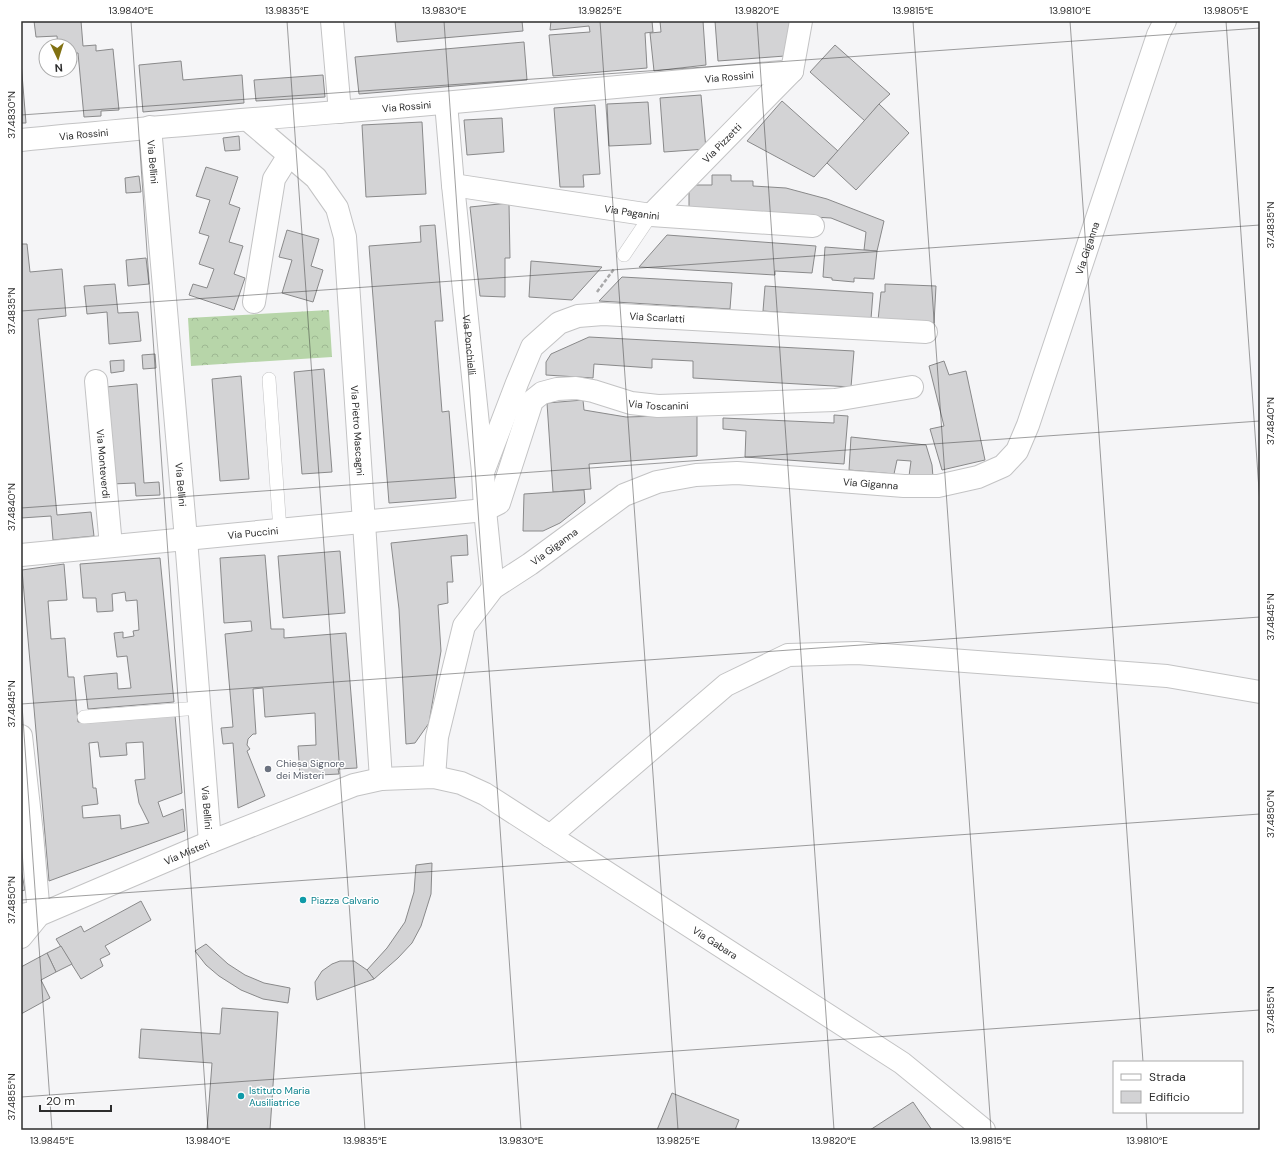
<svg xmlns="http://www.w3.org/2000/svg" width="1281" height="1151" viewBox="0 0 1281 1151" font-family="'DM Sans',sans-serif">
<defs>
<pattern id="forest-crowns" width="20" height="18" patternUnits="userSpaceOnUse"><rect width="20" height="18" fill="#b7d5a9"/><path d="M2 6a3 3 0 1 1 6 0M12 15a3 3 0 1 1 6 0" fill="none" stroke="#9eb792"/></pattern>
</defs>
<rect width="100%" height="100%" fill="#f5f5f7"/>
<polygon fill="url(#forest-crowns)" points="329,310 332,357 191,366 188,318"/>
<g fill="#d3d3d5" stroke="#89898a" fill-rule="evenodd">
<polygon points="34,21 81,21 83,46 96,45 96,51 113,49 119,110 101,111 101,116 84,117 78,53 70,53 70,46 58,46 57,36 36,37"/>
<polygon points="395,21 522,21 523,31 397,42"/>
<polygon points="551,21 652,21 653,32 645,33 647,68 553,76 549,35 590,32 589,26 550,30"/>
<polygon points="660,21 703,21 706,65 654,71 650,33 661,32"/>
<polygon points="715,21 793,21 785,56 718,61"/>
<polygon points="524,42 527,80 359,94 355,57"/>
<polygon points="835,45 890,94 879,104 865,121 810,72"/>
<polygon points="181,61 183,80 242,75 244,103 143,112 139,65"/>
<polygon points="21,62 26,123 21,123"/>
<polygon points="323,75 325,97 256,101 254,80"/>
<polygon points="701,95 706,149 664,152 660,98"/>
<polygon points="782,101 838,151 814,177 747,141"/>
<polygon points="648,102 651,144 609,146 607,104"/>
<polygon points="879,104 909,133 856,190 827,163"/>
<polygon points="595,105 600,174 583,175 584,187 560,187 554,108"/>
<polygon points="502,118 504,152 467,155 464,120"/>
<polygon points="422,122 426,194 366,197 362,125"/>
<polygon points="239,136 240,150 225,151 223,138"/>
<polygon points="206,167 238,177 229,204 240,208 229,242 243,246 234,274 245,278 234,310 189,295 193,284 207,288 214,269 199,264 209,236 199,233 210,200 196,196"/>
<polygon points="712,175 731,175 731,181 753,181 753,186 786,188 827,199 884,221 877,251 864,250 866,232 831,218 689,210 689,189 694,185 712,185"/>
<polygon points="139,176 141,192 126,193 125,178"/>
<polygon points="509,203 510,258 505,258 505,297 480,296 470,207"/>
<polygon points="435,225 443,321 435,321 442,412 449,411 456,498 389,503 369,246 421,242 420,226"/>
<polygon points="287,230 319,239 311,266 323,270 313,302 282,293 292,260 279,257"/>
<polygon points="667,235 816,246 812,273 775,271 775,275 639,267"/>
<polygon points="21,244 27,244 30,272 62,269 66,316 38,319 57,515 91,512 94,536 53,540 51,516 21,518"/>
<polygon points="825,247 877,251 874,279 854,278 854,282 832,280 832,278 823,277"/>
<polygon points="146,258 149,284 128,286 126,260"/>
<polygon points="531,261 602,267 572,300 529,297"/>
<polygon points="622,277 732,283 730,309 599,301"/>
<polygon points="115,284 118,313 138,312 141,341 109,344 107,312 87,314 84,286"/>
<polygon points="885,284 936,286 934,323 878,320 881,292 885,292"/>
<polygon points="765,286 873,293 871,319 763,311"/>
<polygon points="589,337 854,351 851,387 693,378 693,361 652,359 652,368 594,364 593,378 546,375 546,362 551,354"/>
<polygon points="155,354 156,368 143,369 142,355"/>
<polygon points="124,360 124,371 111,373 110,361"/>
<polygon points="944,361 949,375 966,371 985,460 942,470 930,429 944,426 929,366"/>
<polygon points="324,369 332,472 302,474 294,372"/>
<polygon points="241,376 249,479 220,481 212,379"/>
<polygon points="137,384 144,483 159,482 160,495 136,496 135,483 112,484 106,387"/>
<polygon points="583,400 584,410 626,417 697,415 697,456 589,464 591,489 553,492 547,403"/>
<polygon points="834,415 848,416 844,464 745,457 746,431 723,429 723,418 834,423"/>
<polygon points="851,437 926,445 932,465 933,477 909,476 911,461 897,460 894,474 849,470"/>
<polygon points="584,490 585,503 560,523 543,531 523,531 524,494"/>
<polygon points="467,535 468,555 451,556 453,582 447,582 448,603 438,605 441,651 429,723 415,743 406,744 399,609 391,543"/>
<polygon points="340,551 345,613 283,618 278,556"/>
<polygon points="265,555 271,629 284,629 284,638 346,633 357,768 338,769 339,774 300,776 298,746 316,745 315,713 265,717 263,688 253,689 256,734 253,734 248,739 247,745 250,749 247,751 265,796 238,808 233,743 223,744 221,728 233,727 225,634 252,631 251,621 224,623 220,558"/>
<polygon points="160,558 174,702 88,709 84,676 117,673 118,689 131,688 127,656 117,657 114,633 123,632 123,638 134,636 133,631 139,630 137,600 126,601 125,592 112,594 113,611 97,612 96,598 83,598 80,564"/>
<path d="M64 564 67 600 48 601 51 639 65 638 68 677H74L78 722 175 715 182 793 158 802 163 817 183 809 185 831 49 881 22 570ZM98 742 100 757 127 755 126 743 143 742 145 779 135 780 139 803 149 823 121 829 120 815 83 818 82 806 98 804 96 788H93L89 743Z"/>
<polygon points="432,863 431,894 421,926 412,943 398,958 374,979 367,970 387,948 405,922 414,892 416,865"/>
<polygon points="21,869 25,890 21,891"/>
<polygon points="141,901 151,920 105,946 110,954 100,959 103,966 81,979 56,939 81,926 84,932"/>
<polygon points="206,944 228,964 245,975 264,983 290,988 288,1003 263,999 241,990 219,976 206,965 195,951"/>
<polygon points="61,946 72,964 56,972 47,953"/>
<polygon points="47,953 56,972 41,980 50,998 21,1014 21,967"/>
<polygon points="340,961 354,961 367,970 374,979 317,1000 316,996 315,982 322,971 332,964"/>
<polygon points="222,1008 278,1012 270,1130 207,1130 212,1063 139,1058 141,1029 220,1034"/>
<polygon points="672,1093 739,1120 735,1130 657,1130"/>
<polygon points="913,1102 932,1130 870,1130"/>
</g>
<g fill="none" stroke-linecap="round" stroke-linejoin="round">
<g stroke="#c3c3c4" stroke-width="14">
<g id="service">
<polyline points="624,255 651,215"/>
<polyline points="269,379 280,530"/>
<polyline points="84,717 199,708"/>
</g>
</g>
<g stroke="#c3c3c4" stroke-width="24">
<g id="minor">
<polyline points="332,21 340,112"/>
<polyline points="792,71 801,21"/>
<path id="s1" d="M446 103 453 185 483 472 485 510 493 588"/>
<path id="s2" d="M248 120 316 178 337 208 345 237 381 779"/>
<path id="s3" d="M150 127 186 539 210 842"/>
<path id="s4" d="M21 140C162 126 303 115 443 103 560 93 676 81 792 71"/>
<path id="s5" d="M453 185 651 215 813 226"/>
<path id="s6" d="M651 215 792 71"/>
<polyline points="254,302 274,179 289,155"/>
<path id="s7" d="M96 381 111 546"/>
<path id="s8" d="M483 472 517 383 532 347 559 323 578 316 603 314 926 332"/>
<path id="s9" d="M21 555 485 510 499 503 532 401 542 393 557 389 576 388 593 391 631 403 658 406 835 400 912 387"/>
<polyline points="21,736 32,834 39,915 26,914"/>
<path id="s10" d="M434 777 437 737 464 626 493 588 530 564 624 495 657 482 696 475 737 473 904 486H938L978 477 1003 466 1017 451 1028 425 1158 35 1165 21"/>
<polyline points="550,836 726,685 788,655 857,653 1167,676 1260,692"/>
<path id="s11" d="M21 937 39 915 210 842 354 785 381 779 434 777 461 783 485 794 902 1063 984 1130"/>
</g>
</g>
<polyline stroke="#a8a8a9" stroke-width="2.5" stroke-dasharray="4 2" stroke-linecap="butt" points="597,292 614,269"/>
<use href="#service" stroke="#fff" stroke-width="13"/>
<use href="#minor" stroke="#fff" stroke-width="22"/>
</g>
<path fill="none" stroke="#2d2d2d" stroke-width="1" stroke-opacity="0.45" d="M131 21 208 1130M287 21 365 1130M444 21 521 1130M600 21 678 1130M757 21 834 1130M913 21 991 1130M1070 21 1143 1062M1226 21 1260 504M21 115 1260 28M21 311 1260 225M21 508 1260 421M21 691 52 1130M21 704 1260 617M21 900 1260 814M21 1097 1260 1010M1146 1112 1147 1130"/>
<circle fill="#6b7280" stroke="#fff" stroke-width="1.5" cx="268" cy="769" r="4"/>
<g fill="#0f9aa8" stroke="#fff" stroke-width="1.5">
<circle cx="303" cy="900" r="4"/>
<circle cx="241" cy="1096" r="4"/>
</g>
<g text-anchor="middle" dominant-baseline="central" stroke-width="3" stroke-linejoin="round" paint-order="stroke">
<g font-size="10" fill="#2d2d2d" stroke="#fff">
<text stroke="none"><textPath href="#s4" startOffset="711">Via Rossini</textPath></text>
<text stroke="none"><textPath href="#s4" startOffset="387">Via Rossini</textPath></text>
<text stroke="none"><textPath href="#s4" startOffset="63">Via Rossini</textPath></text>
<text stroke="none"><textPath href="#s6" startOffset="101">Via Pizzetti</textPath></text>
<text stroke="none"><textPath href="#s3" startOffset="35">Via Bellini</textPath></text>
<text stroke="none"><textPath href="#s5" startOffset="181">Via Paganini</textPath></text>
<text stroke="none"><textPath href="#s10" startOffset="984">Via Giganna</textPath></text>
<text stroke="none"><textPath href="#s8" startOffset="270">Via Scarlatti</textPath></text>
<text stroke="none"><textPath href="#s1" startOffset="243">Via Ponchielli</textPath></text>
<text stroke="none"><textPath href="#s9" startOffset="721">Via Toscanini</textPath></text>
<text stroke="none"><textPath href="#s2" startOffset="350">Via Pietro Mascagni</textPath></text>
<text stroke="none"><textPath href="#s7" startOffset="83">Via Monteverdi</textPath></text>
<text stroke="none"><textPath href="#s3" startOffset="359">Via Bellini</textPath></text>
<text stroke="none"><textPath href="#s10" startOffset="613">Via Giganna</textPath></text>
<text stroke="none"><textPath href="#s9" startOffset="233">Via Puccini</textPath></text>
<text stroke="none"><textPath href="#s10" startOffset="276">Via Giganna</textPath></text>
<text stroke="none"><textPath href="#s3" startOffset="683">Via Bellini</textPath></text>
<text stroke="none"><textPath href="#s11" startOffset="189">Via Misteri</textPath></text>
<text stroke="none"><textPath href="#s11" startOffset="778">Via Gabara</textPath></text>
</g>
<g font-size="10" fill="#5b616d" stroke="#fff" text-anchor="start">
<text x="276" y="763">Chiesa Signore<tspan x="276" dy="12">dei Misteri</tspan></text>
</g>
<g font-size="10" fill="#0d838f" stroke="#fff" text-anchor="start">
<text x="311" y="900">Piazza Calvario</text>
<text x="249" y="1090">Istituto Maria<tspan x="249" dy="12">Ausiliatrice</tspan></text>
</g>
</g>
<rect width="1281" height="1151" fill="none" stroke="#ffffff" stroke-width="44"/>
<rect x="1113" y="1061" width="130" height="52" fill="#ffffff" stroke="#ababab"/>
<rect x="1121" y="1074" width="20" height="6" fill="#ffffff" stroke="#ababab"/>
<text x="1149" y="1081" font-size="12" fill="#2d2d2d">Strada</text>
<rect x="1121" y="1091" width="20" height="12" fill="#d3d3d5" stroke="#ababab"/>
<text x="1149" y="1101" font-size="12" fill="#2d2d2d">Edificio</text>
<g transform="translate(58 58) rotate(176)"><circle r="19" fill="#ffffff" stroke="#ababab"/>
<path d="M0-3L7 15L0 10L-7 15Z" fill="#817112"/>
<text y="-6" font-size="11" font-weight="bold" text-anchor="middle" fill="#2d2d2d">N</text>
</g>
<path d="M40 1105v6h71v-6" fill="none" stroke="#2d2d2d" stroke-width="2"/>
<text x="46" y="1105" font-size="12" fill="#2d2d2d" stroke="#ffffff" stroke-width="3" paint-order="stroke">20 m</text>
<rect x="22" y="22" width="1237" height="1107" fill="none" stroke="#2d2d2d" stroke-width="1.5"/>
<g font-size="10" text-anchor="middle" fill="#2d2d2d">
<text x="131" y="14">13.9840°E</text>
<text x="287" y="14">13.9835°E</text>
<text x="444" y="14">13.9830°E</text>
<text x="600" y="14">13.9825°E</text>
<text x="757" y="14">13.9820°E</text>
<text x="913" y="14">13.9815°E</text>
<text x="1070" y="14">13.9810°E</text>
<text x="1226" y="14">13.9805°E</text>
<text transform="translate(11 115) rotate(-90)" y="4">37.4830°N</text>
<text transform="translate(1270 225) rotate(-90)" y="4">37.4835°N</text>
<text transform="translate(11 311) rotate(-90)" y="4">37.4835°N</text>
<text transform="translate(1270 421) rotate(-90)" y="4">37.4840°N</text>
<text transform="translate(11 507) rotate(-90)" y="4">37.4840°N</text>
<text transform="translate(1270 617) rotate(-90)" y="4">37.4845°N</text>
<text transform="translate(11 704) rotate(-90)" y="4">37.4845°N</text>
<text transform="translate(1270 814) rotate(-90)" y="4">37.4850°N</text>
<text transform="translate(11 900) rotate(-90)" y="4">37.4850°N</text>
<text transform="translate(1270 1010) rotate(-90)" y="4">37.4855°N</text>
<text transform="translate(11 1097) rotate(-90)" y="4">37.4855°N</text>
<text x="52" y="1144">13.9845°E</text>
<text x="208" y="1144">13.9840°E</text>
<text x="365" y="1144">13.9835°E</text>
<text x="521" y="1144">13.9830°E</text>
<text x="678" y="1144">13.9825°E</text>
<text x="834" y="1144">13.9820°E</text>
<text x="991" y="1144">13.9815°E</text>
<text x="1147" y="1144">13.9810°E</text>
</g>
</svg>
